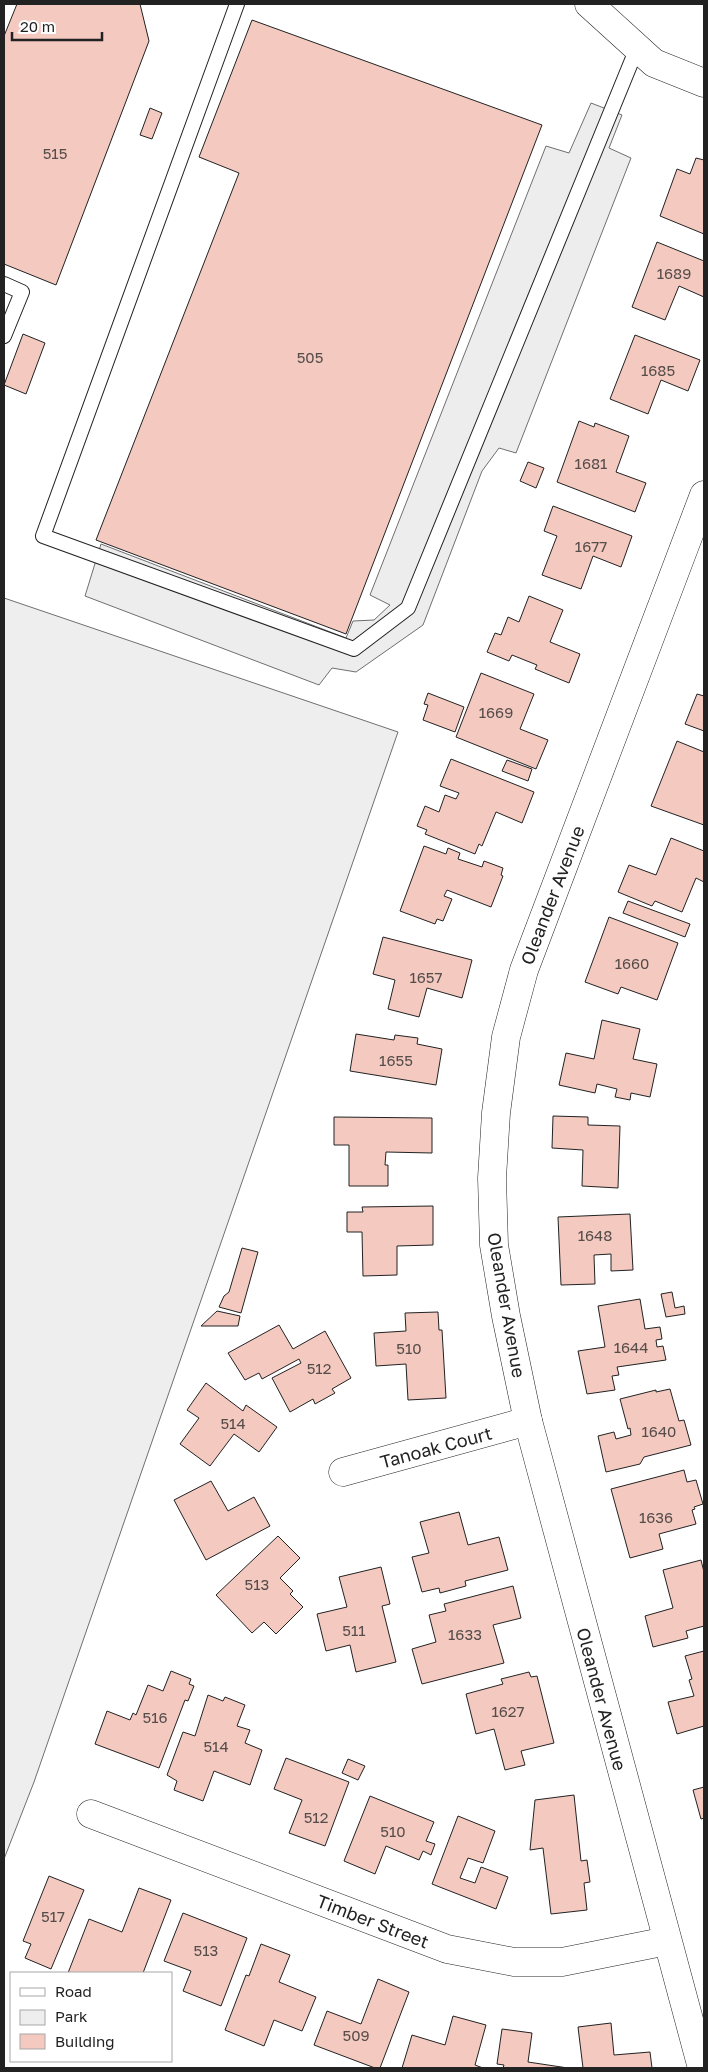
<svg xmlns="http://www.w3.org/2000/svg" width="708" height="2072" viewBox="0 0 708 2072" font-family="'Golos Text',sans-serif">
<rect width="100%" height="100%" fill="#fff"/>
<polygon fill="#eee" stroke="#6f6f6f" points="4,598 398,732 34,1782 4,1859"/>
<polygon fill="#ededed" stroke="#6f6f6f" points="591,103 622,115 609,148 631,158 516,453 499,448 482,471 423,625 356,672 332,668 319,685 85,596 101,544 346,638 353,621 374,620 390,605 370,595 546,146 569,153"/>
<g fill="#f3c9c0" stroke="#222">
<polygon points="17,4 140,4 149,41 56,285 4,264 4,36"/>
<polygon points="252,20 542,125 346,634 96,540 239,173 199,157"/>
<polygon points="150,108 162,113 152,139 140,135"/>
<polygon points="696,158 704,160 704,234 660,216 677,169 690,174"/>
<polygon points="657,242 704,261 704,297 679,286 665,320 632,307"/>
<polygon points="23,334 45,343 26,394 4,385"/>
<polygon points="635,335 700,360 688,391 661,380 648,414 610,399"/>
<polygon points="579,421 594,427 595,423 629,436 616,472 646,483 635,512 557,482"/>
<polygon points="528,462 544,468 536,488 520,481"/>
<polygon points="553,506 632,536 621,567 593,556 581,589 542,575 557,536 544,531"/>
<polygon points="529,596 563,610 550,642 580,654 569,683 535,669 537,665 512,655 509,661 487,652 495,633 501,635 508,617 519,622"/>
<polygon points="481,673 534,694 520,729 548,740 536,769 456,737"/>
<polygon points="428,693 464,707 455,732 423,720 428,705 424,704"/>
<polygon points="697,694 704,696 704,731 685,724"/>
<polygon points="677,741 704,752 704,825 651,806"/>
<polygon points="451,759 534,792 522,823 496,812 482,846 479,844 475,854 425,834 427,830 417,826 425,806 439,812 445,795 456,799 459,793 440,786"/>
<polygon points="507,760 532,769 528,781 502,771"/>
<polygon points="671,838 704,851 704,882 696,878 682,912 655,901 652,906 618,892 629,865 656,875"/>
<polygon points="424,846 446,854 448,848 460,853 458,859 482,867 484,861 503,868 501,875 503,876 491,907 447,890 444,896 452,899 443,921 437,919 435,924 400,911"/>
<polygon points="628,901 690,924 685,937 623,913"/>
<polygon points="609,917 678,943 657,1000 621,987 618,994 585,982"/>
<polygon points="383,937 472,960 462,998 427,988 419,1017 388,1009 395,980 373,974"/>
<polygon points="602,1020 640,1029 633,1059 657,1064 650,1097 631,1093 630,1100 615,1097 617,1089 597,1084 595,1093 559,1085 566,1053 594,1059"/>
<polygon points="356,1034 394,1040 395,1035 418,1038 417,1044 442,1049 436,1085 350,1071"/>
<polygon points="553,1116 588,1117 588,1125 620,1126 618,1188 582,1186 583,1150 552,1148"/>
<polygon points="334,1117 432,1118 432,1153 386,1152 385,1165 388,1165 388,1186 349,1186 349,1145 334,1145"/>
<polygon points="433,1206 433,1245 397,1246 397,1275 363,1276 362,1232 347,1232 347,1212 363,1212 362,1207"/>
<polygon points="630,1214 633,1270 611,1271 611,1254 594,1255 595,1284 561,1285 558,1217"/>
<polygon points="242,1248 258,1252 241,1313 219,1307 224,1296 229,1292"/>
<polygon points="672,1292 675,1308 684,1306 685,1314 666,1317 661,1294"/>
<polygon points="640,1299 645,1329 660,1327 662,1339 656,1340 657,1347 663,1346 666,1360 617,1367 619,1375 612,1376 615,1390 587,1394 578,1351 605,1347 598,1306"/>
<polygon points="217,1311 240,1316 238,1326 201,1326"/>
<polygon points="438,1312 439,1330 442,1330 446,1398 408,1400 406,1364 376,1366 374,1333 406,1331 405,1313"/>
<polygon points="279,1325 293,1349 325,1331 351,1378 332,1389 335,1393 315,1404 313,1399 290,1412 272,1378 301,1363 299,1359 262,1379 259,1373 245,1380 228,1353"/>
<polygon points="206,1383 243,1411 246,1405 277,1427 259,1452 234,1434 210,1466 180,1444 199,1418 187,1410"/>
<polygon points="670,1389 679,1421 684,1420 691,1445 644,1457 640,1464 606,1472 598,1436 614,1432 616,1439 631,1435 630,1428 628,1429 620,1399 656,1390 656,1392"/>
<polygon points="684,1470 687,1482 696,1480 703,1504 694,1507 695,1509 692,1510 696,1524 659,1534 663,1549 630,1558 611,1489"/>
<polygon points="211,1481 228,1511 254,1497 270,1526 206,1560 174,1500"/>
<polygon points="459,1512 468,1545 499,1537 508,1570 465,1581 466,1586 440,1593 439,1588 422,1592 412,1557 429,1553 420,1522"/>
<polygon points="278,1536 300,1558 280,1578 293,1591 290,1594 303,1607 276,1634 264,1622 252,1633 216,1595"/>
<polygon points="701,1560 704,1572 704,1626 686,1631 688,1638 653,1647 645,1616 673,1608 663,1570"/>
<polygon points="381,1567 390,1604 382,1606 396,1662 356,1672 350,1645 326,1651 317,1614 347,1607 339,1577"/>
<polygon points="513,1586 521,1618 493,1625 504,1663 422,1684 412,1649 436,1642 429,1615 446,1611 444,1604"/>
<polygon points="704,1651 704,1726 677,1734 668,1702 694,1696 689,1680 692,1679 685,1656"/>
<polygon points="171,1671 191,1679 189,1684 194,1686 188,1701 185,1700 159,1768 95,1744 107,1711 130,1720 133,1713 136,1715 148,1685 163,1691"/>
<polygon points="529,1672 531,1677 537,1676 554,1743 521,1751 525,1765 505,1770 494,1729 476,1734 466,1694 503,1684 501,1679"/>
<polygon points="208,1695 223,1701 225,1697 245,1705 237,1726 250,1730 245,1743 262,1750 250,1785 214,1771 203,1801 174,1790 177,1781 167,1775 183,1732 195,1736"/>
<polygon points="286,1758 349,1782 325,1846 289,1833 302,1800 274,1789"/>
<polygon points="348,1759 365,1766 358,1780 342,1773"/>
<polygon points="704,1787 704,1818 701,1819 693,1790"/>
<polygon points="574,1795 581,1861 587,1860 590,1882 584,1883 587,1910 551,1914 543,1848 530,1850 535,1800"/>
<polygon points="370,1796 434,1822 426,1841 435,1844 431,1855 423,1851 419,1860 386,1846 375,1874 344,1861"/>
<polygon points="458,1816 495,1831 483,1863 468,1858 460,1878 475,1883 481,1867 508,1877 496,1909 432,1884"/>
<polygon points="49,1876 84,1890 51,1969 25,1958 31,1944 23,1941"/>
<polygon points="139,1888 171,1900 143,1973 68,1973 89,1919 122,1932"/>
<polygon points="183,1913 247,1938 221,2006 183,1991 191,1971 164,1961"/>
<polygon points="261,1944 290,1955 279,1982 316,1997 302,2031 274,2020 264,2046 225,2030 246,1975 249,1976"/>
<polygon points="378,1979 409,1992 380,2068 375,2068 314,2045 327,2011 361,2024"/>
<polygon points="453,2016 486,2025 475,2065 483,2068 402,2068 412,2035 445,2045"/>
<polygon points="611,2023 614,2055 650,2052 652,2068 583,2068 578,2027"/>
<polygon points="502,2029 532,2033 528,2062 568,2068 503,2068 504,2065 497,2064"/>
</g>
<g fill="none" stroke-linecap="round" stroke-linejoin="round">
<g stroke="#222" stroke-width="16">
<g id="service">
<polyline points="237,4 43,536 354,649 408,608 637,48"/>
<polyline points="4,284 22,292 4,336"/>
</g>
</g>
<g stroke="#222" stroke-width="29">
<g id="minor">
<polyline points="343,1472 528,1421"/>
<polyline points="91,1814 447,1949 514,1962 562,1962 667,1941"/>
</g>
</g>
<g stroke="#222" stroke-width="29">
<polyline id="tertiary" points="702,2068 528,1421 506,1316 494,1245 492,1178 496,1113 506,1037 524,970 704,495"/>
</g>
<g stroke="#222" stroke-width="29">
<polyline id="secondary" points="589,4 654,63 704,83"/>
</g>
<use href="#service" stroke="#fff" stroke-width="14"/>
<use href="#minor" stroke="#fff" stroke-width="28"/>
<use href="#tertiary" stroke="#fff" stroke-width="28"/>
<use href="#secondary" stroke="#fff" stroke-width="28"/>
</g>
<g text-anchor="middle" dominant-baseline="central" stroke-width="4" stroke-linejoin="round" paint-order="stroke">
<g font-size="15" fill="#564c4a">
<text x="55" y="153">515</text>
<text x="674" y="273">1689</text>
<text x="310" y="357">505</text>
<text x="658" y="370">1685</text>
<text x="591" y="463">1681</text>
<text x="591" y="546">1677</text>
<text x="496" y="712">1669</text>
<text x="632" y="963">1660</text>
<text x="426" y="977">1657</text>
<text x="396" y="1060">1655</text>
<text x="595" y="1235">1648</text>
<text x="631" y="1347">1644</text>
<text x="409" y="1348">510</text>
<text x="319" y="1368">512</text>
<text x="233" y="1423">514</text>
<text x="659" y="1431">1640</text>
<text x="656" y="1517">1636</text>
<text x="257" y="1584">513</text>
<text x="354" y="1630">511</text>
<text x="465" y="1634">1633</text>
<text x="508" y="1711">1627</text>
<text x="155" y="1717">516</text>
<text x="216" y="1746">514</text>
<text x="316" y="1817">512</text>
<text x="393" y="1831">510</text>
<text x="53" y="1916">517</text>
<text x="206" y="1950">513</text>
<text x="356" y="2035">509</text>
</g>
<g font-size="18" fill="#222" stroke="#fff">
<text transform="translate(552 895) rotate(-69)">Oleander Avenue</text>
<text transform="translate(507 1305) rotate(80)">Oleander Avenue</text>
<text transform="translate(436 1447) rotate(-15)">Tanoak Court</text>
<text transform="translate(602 1699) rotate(75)">Oleander Avenue</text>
<text transform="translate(373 1921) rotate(21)">Timber Street</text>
</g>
</g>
<rect width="708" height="2072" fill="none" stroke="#222222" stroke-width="10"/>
<rect x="10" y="1972" width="162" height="90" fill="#ffffff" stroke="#a7a7a7"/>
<rect x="20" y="1988" width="25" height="8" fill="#ffffff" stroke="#a7a7a7"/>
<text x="55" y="1997" font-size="15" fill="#222222">Road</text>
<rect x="20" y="2010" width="25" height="15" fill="#eeeeee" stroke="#a7a7a7"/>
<text x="55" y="2022" font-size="15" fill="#222222">Park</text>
<rect x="20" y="2034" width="25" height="15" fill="#f3c9c0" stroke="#a7a7a7"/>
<text x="55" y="2047" font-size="15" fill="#222222">Building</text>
<path d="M12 32v8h90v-8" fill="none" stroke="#222222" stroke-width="2.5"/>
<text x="20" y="32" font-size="15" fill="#222222" stroke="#ffffff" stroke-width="4" paint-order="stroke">20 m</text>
</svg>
